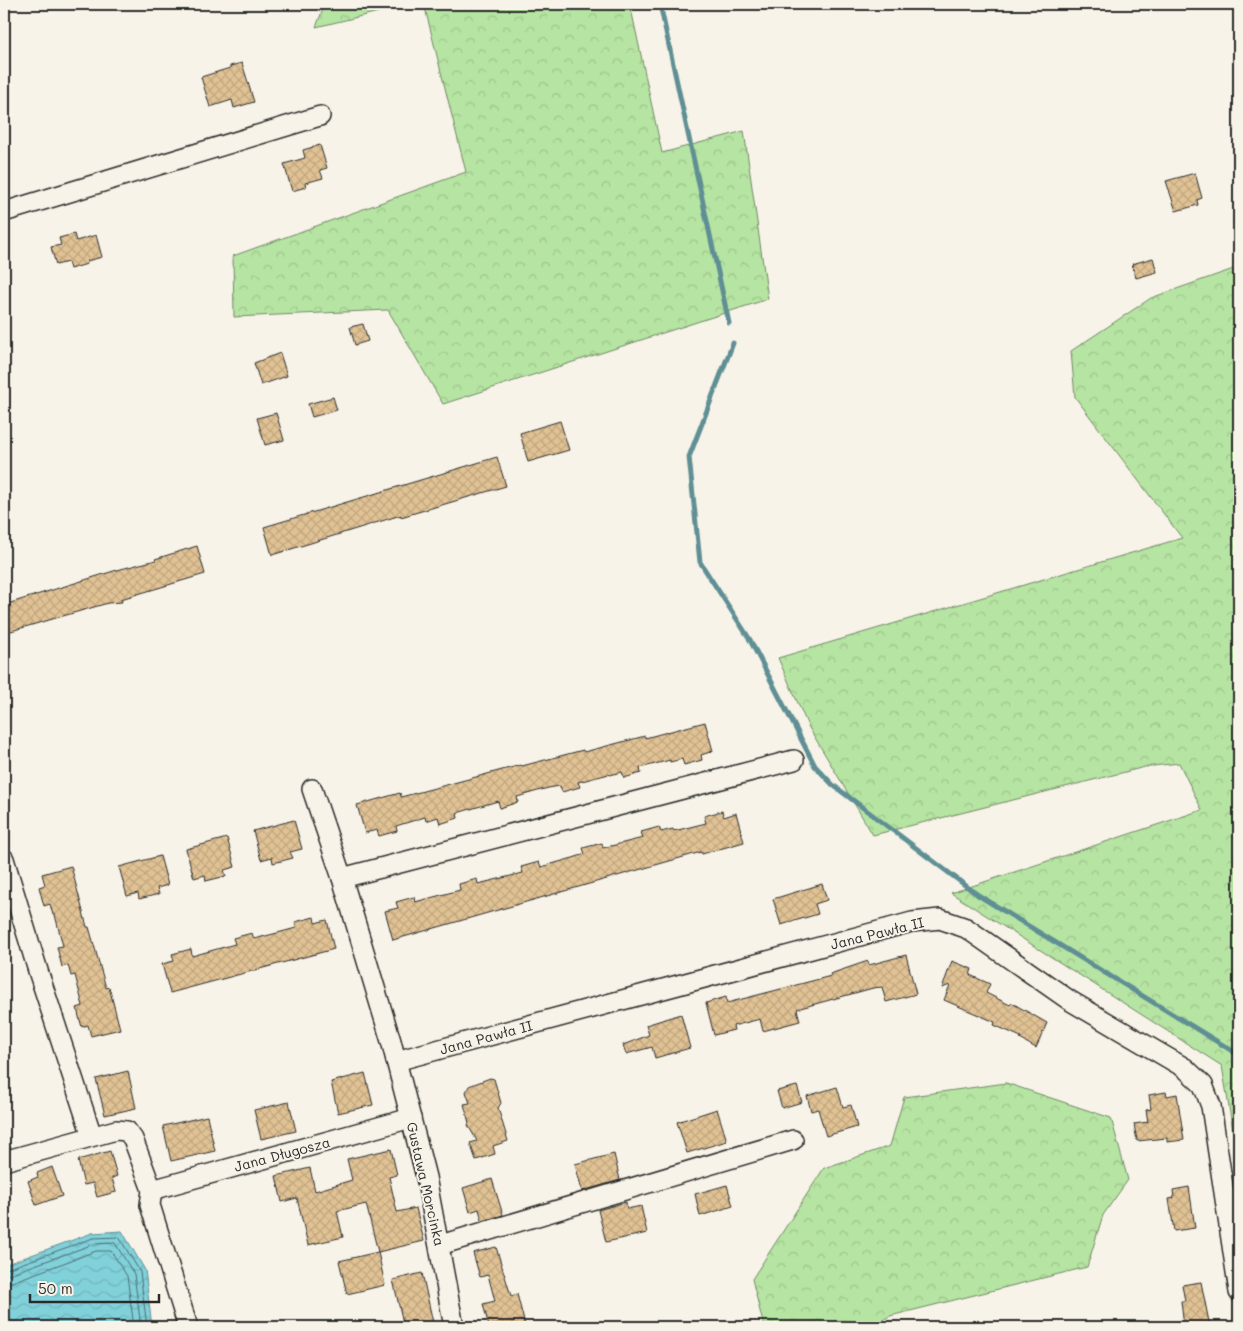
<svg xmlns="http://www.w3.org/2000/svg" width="1243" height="1331" viewBox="0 0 1243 1331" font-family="Mali,sans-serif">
<defs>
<pattern id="forest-crowns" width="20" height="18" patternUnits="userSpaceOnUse" patternTransform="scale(1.25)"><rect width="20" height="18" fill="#b6e4a2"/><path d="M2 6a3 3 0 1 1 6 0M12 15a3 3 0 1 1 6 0" fill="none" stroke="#9dc48c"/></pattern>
<pattern id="water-waves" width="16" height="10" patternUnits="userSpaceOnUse" patternTransform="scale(1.25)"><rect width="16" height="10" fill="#81d1da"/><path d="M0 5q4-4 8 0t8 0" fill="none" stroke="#70b4bb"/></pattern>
<pattern id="building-cross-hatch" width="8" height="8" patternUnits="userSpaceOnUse" patternTransform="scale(1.25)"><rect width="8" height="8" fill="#e1c294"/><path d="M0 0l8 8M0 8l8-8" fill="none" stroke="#c1a780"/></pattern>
</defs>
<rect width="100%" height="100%" fill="#f7f3e8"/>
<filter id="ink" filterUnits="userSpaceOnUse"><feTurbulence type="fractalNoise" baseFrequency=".02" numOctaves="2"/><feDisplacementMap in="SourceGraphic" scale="10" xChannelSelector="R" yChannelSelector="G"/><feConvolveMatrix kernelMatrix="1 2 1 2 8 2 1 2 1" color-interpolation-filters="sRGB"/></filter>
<g filter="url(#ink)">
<g fill="url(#forest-crowns)" stroke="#708866">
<polygon points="325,4 412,4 316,27"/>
<polygon points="424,4 630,4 662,153 744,131 768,299 443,404 388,310 234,317 233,256 466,172"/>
<polygon points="1239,267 1239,1166 1222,1066 951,893 1202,810 1179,763 1145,767 873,835 808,726 778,658 1182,538 1075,397 1071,351 1151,298"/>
<polygon points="1006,1083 1111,1118 1128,1180 1103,1215 1087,1267 890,1316 870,1327 764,1327 752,1279 824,1168 890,1146 904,1097"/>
</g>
<polygon fill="url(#water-waves)" stroke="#5f8f94" points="122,1231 145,1270 152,1327 9,1327 4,1312 4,1265 92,1233"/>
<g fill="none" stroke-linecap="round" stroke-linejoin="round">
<g stroke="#4d6d71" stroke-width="1">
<polyline points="4,1270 93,1238 119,1237 140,1272 147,1327"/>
<polyline points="4,1276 94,1244 115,1243 134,1274 141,1327"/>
<polyline points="4,1283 12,1282 96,1251 111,1251 127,1276 134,1327"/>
</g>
<g stroke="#5f8f94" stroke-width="5">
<polyline points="660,4 729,323"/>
<polyline points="733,343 689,457 700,562 749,638 815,766 833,785 978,895 1239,1055"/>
</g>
</g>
<g fill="url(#building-cross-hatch)" stroke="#2b2b2b">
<polygon points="242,63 254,102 234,108 232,100 210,107 201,77 230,68 230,66"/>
<polygon points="320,145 327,168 320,170 323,178 305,183 306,187 292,191 284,164 305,158 303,150"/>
<polygon points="1195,173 1202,198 1197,200 1198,205 1176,211 1166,181"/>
<polygon points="74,234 76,241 96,235 102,257 87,261 87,264 70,269 68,262 56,265 51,247 61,245 59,238"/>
<polygon points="1153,258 1157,272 1136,278 1132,264"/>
<polygon points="363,324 368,341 355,345 350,327"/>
<polygon points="280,353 287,376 261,385 254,363"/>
<polygon points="333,397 337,410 312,417 308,404"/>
<polygon points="276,413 284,440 265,445 257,418"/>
<polygon points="560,421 569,450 528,462 520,433"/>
<polygon points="497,457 506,486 401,517 401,515 272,555 264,527"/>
<polygon points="197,546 205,574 121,599 122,602 108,603 4,633 4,605 117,570 156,560 155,559"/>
<polygon points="705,722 713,751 701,755 702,760 684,765 682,759 670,762 670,760 640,768 641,773 624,778 622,772 610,775 609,774 578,782 580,787 562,792 560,786 548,788 517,797 518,802 500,808 498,801 457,813 458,818 440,824 438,817 426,821 425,817 396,826 397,831 379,836 377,830 365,833 357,805 400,793 401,797 521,765 522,766 583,750 584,752 645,736 645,738"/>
<polygon points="722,811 724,817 736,813 744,842 702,854 701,852 393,940 385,911 398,908 396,902 414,897 415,902 460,890 459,884 477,879 478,884 523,873 521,867 539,862 541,867 573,858 585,854 583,848 602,843 603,848 643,838 641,832 659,827 661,832 673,829 674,831 706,823 704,816"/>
<polygon points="294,820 302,849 290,852 293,858 273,863 272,857 261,860 253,831"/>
<polygon points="227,838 235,867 224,870 226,876 206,881 205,875 194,878 186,849"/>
<polygon points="160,856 168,885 157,888 159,894 139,899 138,893 127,896 119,867"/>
<polygon points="71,866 87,927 89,927 106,988 109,987 120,1029 91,1036 88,1025 82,1027 79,1017 77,1008 83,1006 75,975 71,976 68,965 62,967 57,947 63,946 55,915 53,915 50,904 44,906 39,887 45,885 42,874"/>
<polygon points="822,884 827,900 815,904 818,914 781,925 773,899"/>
<polygon points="314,917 315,923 327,920 334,949 170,993 162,964 174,961 172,954 191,949 192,956 235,944 233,938 252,933 254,939 285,931 296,928 295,922"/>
<polygon points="906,955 916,994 886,1002 882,987 873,988 797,1009 800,1021 763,1031 760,1019 733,1026 734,1030 714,1035 706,1003 726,997 727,1003 831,976 830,974 868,961 869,965"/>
<polygon points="952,961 972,969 970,975 990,984 986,993 1010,1005 1012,1003 1047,1023 1036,1048 1020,1039 1021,1037 994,1025 995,1022 944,1000 950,985 942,988"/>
<polygon points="681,1014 690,1048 655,1058 652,1047 626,1054 623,1045 649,1035 646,1025"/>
<polygon points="128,1071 136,1108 105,1115 96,1079"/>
<polygon points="365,1073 373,1105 338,1113 331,1082"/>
<polygon points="490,1078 494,1079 501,1103 498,1108 508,1141 493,1146 495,1154 476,1160 470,1143 477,1141 468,1125 469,1123 464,1104 470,1103 466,1092 469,1086"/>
<polygon points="797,1086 802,1102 782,1108 777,1091"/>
<polygon points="837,1087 843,1107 851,1105 857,1127 826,1136 818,1109 811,1111 807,1096"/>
<polygon points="1166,1092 1167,1096 1177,1094 1184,1140 1167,1142 1167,1138 1137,1141 1134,1124 1148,1122 1146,1110 1151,1109 1149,1095"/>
<polygon points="289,1102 296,1131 261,1139 254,1110"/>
<polygon points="717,1109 727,1141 687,1153 677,1122"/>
<polygon points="207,1116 215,1151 171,1161 163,1126"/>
<polygon points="391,1149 397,1175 389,1177 397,1212 416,1208 424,1241 378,1252 366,1204 337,1211 343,1237 308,1245 297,1198 282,1202 276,1176 310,1168 315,1191 352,1180 347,1159"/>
<polygon points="110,1151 117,1176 112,1178 116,1192 97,1197 93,1183 84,1185 78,1160"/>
<polygon points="614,1154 620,1180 582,1191 575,1164"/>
<polygon points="52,1167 62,1196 36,1205 28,1181 38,1177 37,1173"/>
<polygon points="492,1179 503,1215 482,1221 479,1209 470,1212 463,1188"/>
<polygon points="727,1185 733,1206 700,1216 695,1194"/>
<polygon points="1189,1187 1195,1228 1174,1231 1169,1199 1174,1198 1173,1190"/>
<polygon points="626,1202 627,1209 641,1206 647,1233 606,1242 598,1210"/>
<polygon points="496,1247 511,1296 517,1294 525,1325 516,1327 489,1327 483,1304 495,1301 488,1275 480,1277 473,1253"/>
<polygon points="378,1252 385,1285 347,1294 339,1261"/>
<polygon points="422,1273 434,1327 404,1327 393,1280"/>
<polygon points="1201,1282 1210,1327 1184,1327 1181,1301 1185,1301 1182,1285"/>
</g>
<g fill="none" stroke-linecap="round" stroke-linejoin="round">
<g stroke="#2b2b2b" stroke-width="22">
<g id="minor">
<polyline points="4,212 320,116"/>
<polyline points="312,789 342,878 391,1041 426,1177 454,1327"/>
<polyline points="4,859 39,974 92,1136"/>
<polyline points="342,878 794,760"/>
<polyline points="396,1061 912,922 940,919 966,928 1069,1000 1185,1068 1203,1085 1211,1106 1239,1292"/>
<polyline points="4,1161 116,1130 127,1131 133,1139 152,1190 150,1205 188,1327"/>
<polyline points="152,1190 411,1118"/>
<polyline points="440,1245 793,1140"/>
</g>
</g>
<use href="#minor" stroke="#f7f3e8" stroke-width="19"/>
</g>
</g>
<g text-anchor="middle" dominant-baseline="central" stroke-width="4" stroke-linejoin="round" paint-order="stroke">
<g font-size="14" fill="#2b2b2b" stroke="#f7f3e8">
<text transform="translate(877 933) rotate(-14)">Jana Pawła II</text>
<text transform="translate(486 1037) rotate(-15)">Jana Pawła II</text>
<text transform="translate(282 1154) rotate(-15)">Jana Długosza</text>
<text transform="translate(426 1184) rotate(77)">Gustawa Morcinka</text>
</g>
</g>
<rect width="1243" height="1331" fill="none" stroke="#f7f3e8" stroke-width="20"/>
<rect x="10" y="10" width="1223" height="1311" fill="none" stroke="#2b2b2b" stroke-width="2" filter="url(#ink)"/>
<path d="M30 1294v8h129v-8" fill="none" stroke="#2b2b2b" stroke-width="2.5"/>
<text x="38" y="1294" font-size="15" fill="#2b2b2b" stroke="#f7f3e8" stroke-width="4" paint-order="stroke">50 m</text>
</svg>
